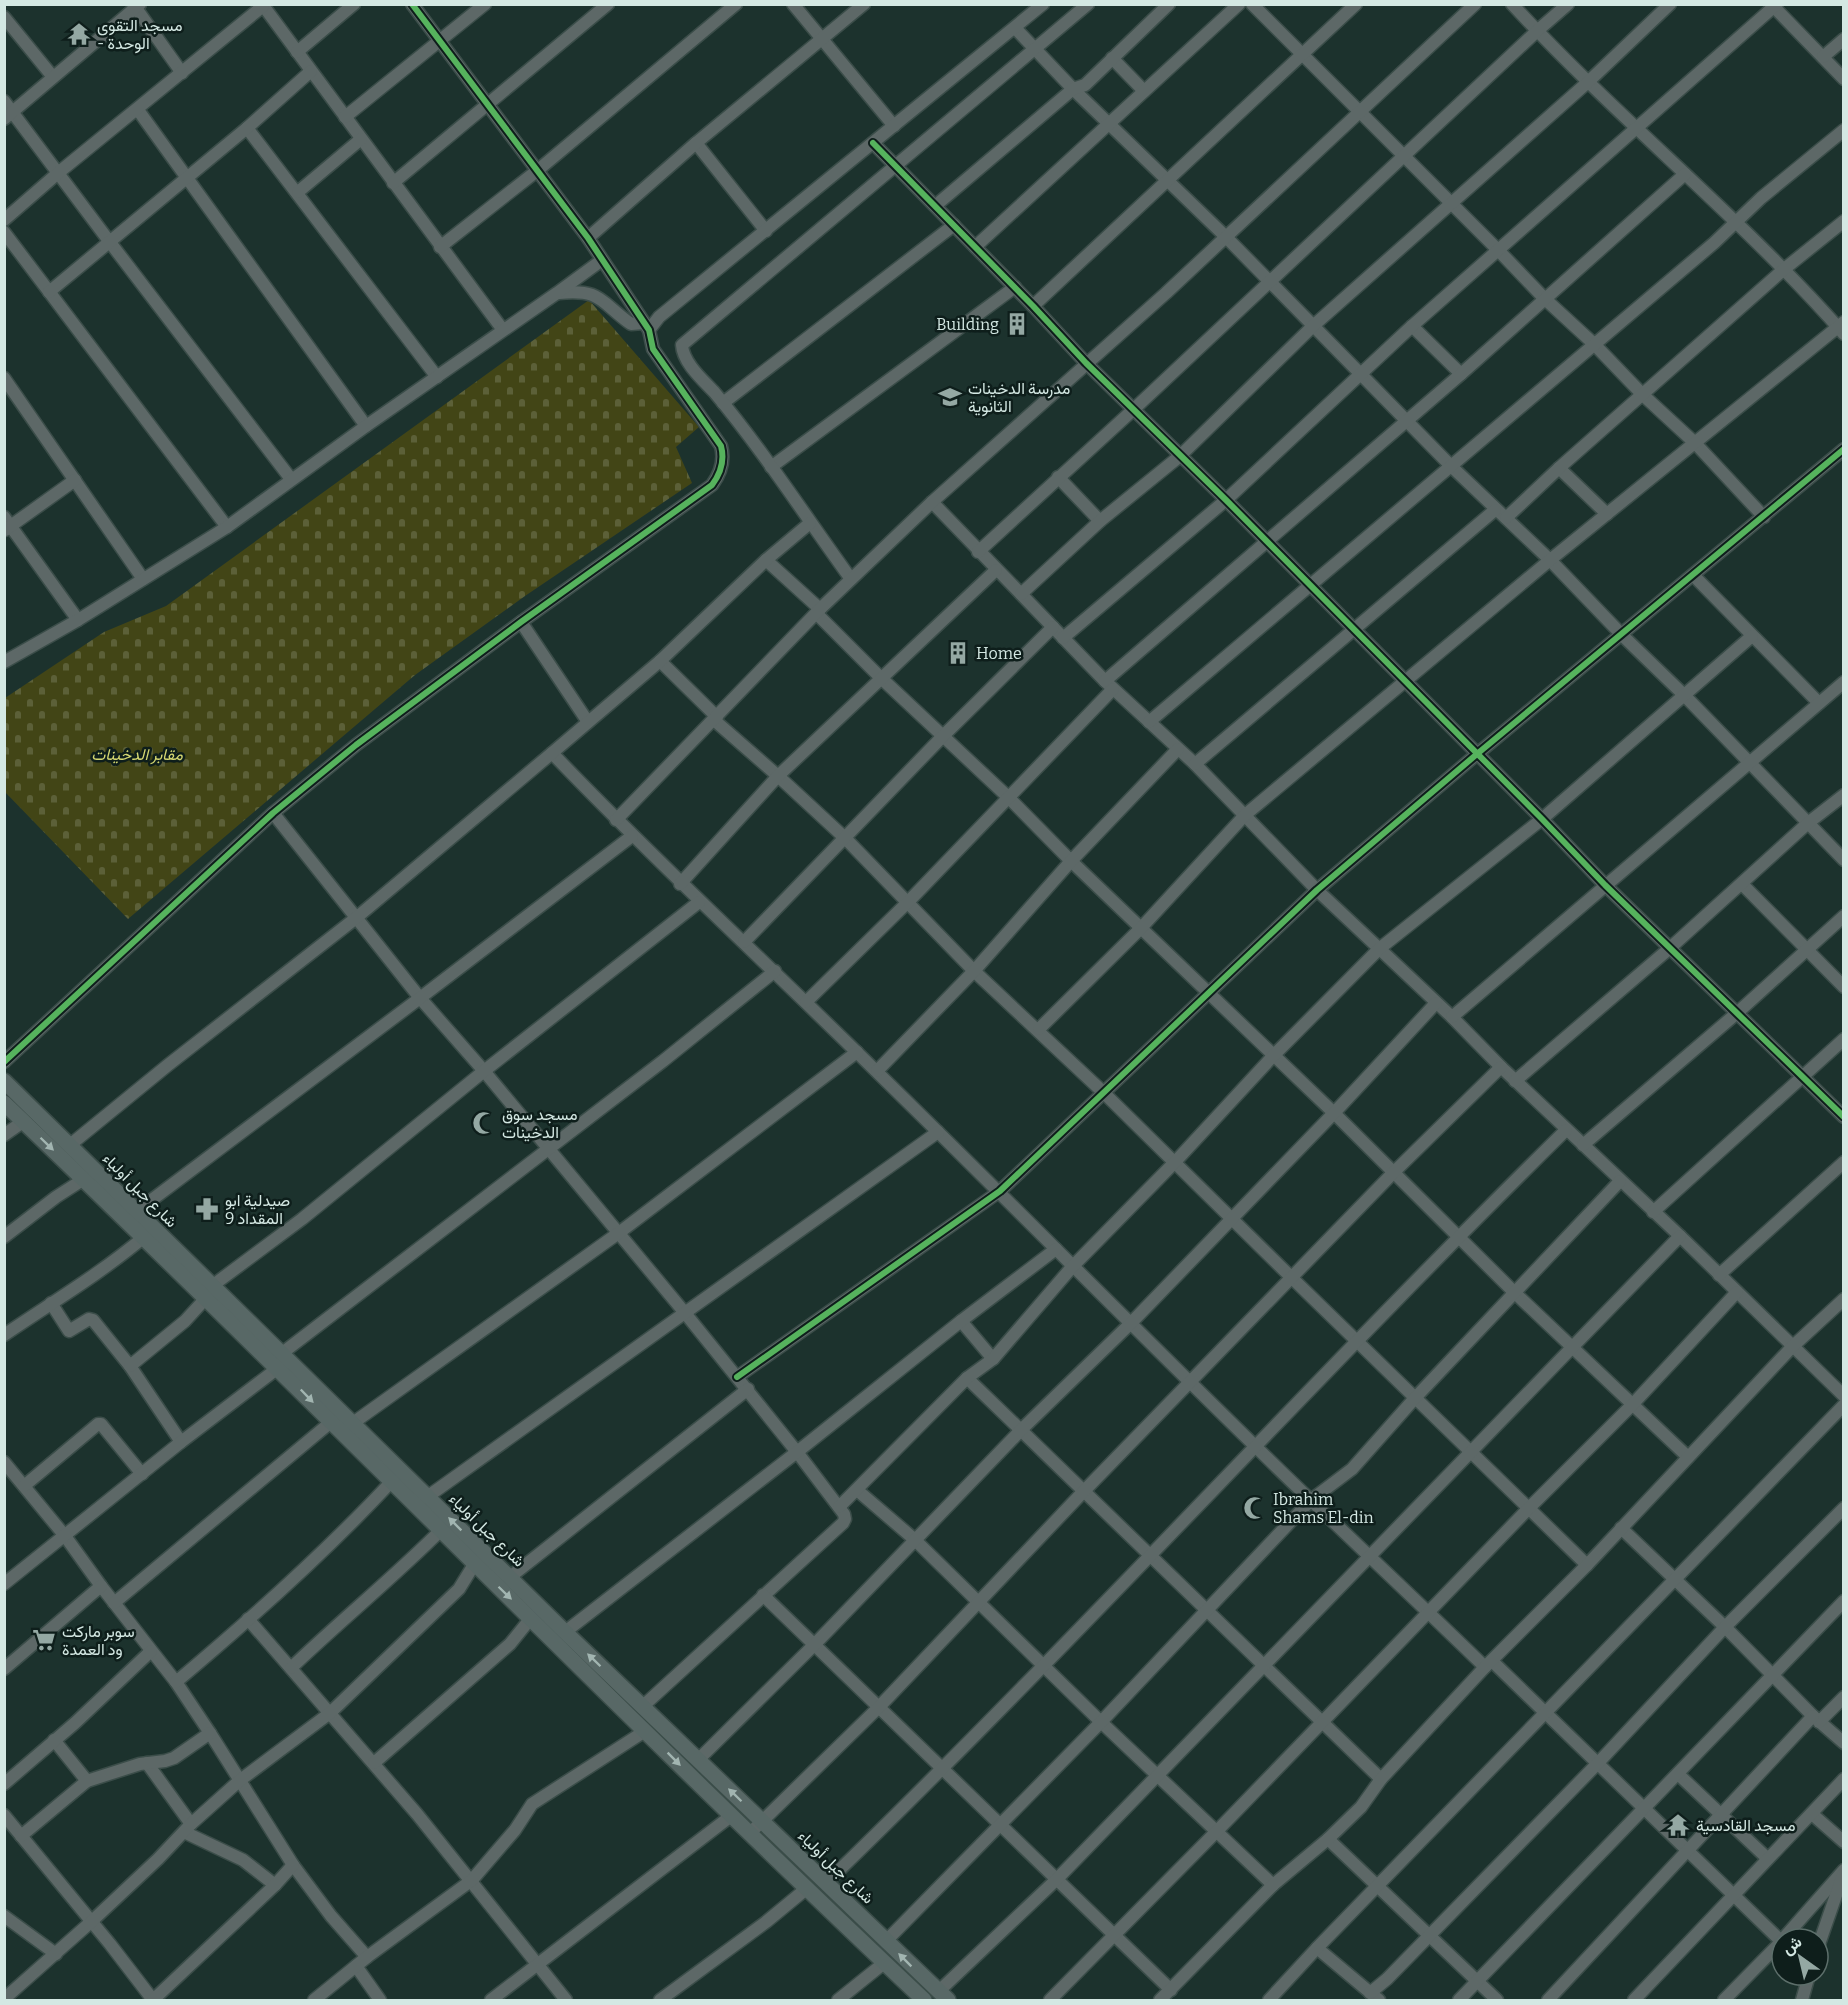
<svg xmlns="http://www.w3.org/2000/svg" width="1848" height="2005" viewBox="0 0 1848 2005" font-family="Bitter,Vazirmatn,serif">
<defs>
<pattern id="cemetery-stones" width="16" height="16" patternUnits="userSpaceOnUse" patternTransform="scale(1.5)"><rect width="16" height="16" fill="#424516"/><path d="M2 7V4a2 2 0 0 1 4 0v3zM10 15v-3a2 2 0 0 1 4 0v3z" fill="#5c6038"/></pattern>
</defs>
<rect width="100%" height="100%" fill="#1c322d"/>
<polygon fill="url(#cemetery-stones)" points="589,300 699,427 676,447 692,483 525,596 415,675 128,919 5,792 5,698 104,632 166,606"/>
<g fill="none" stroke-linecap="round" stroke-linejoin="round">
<g stroke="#3b4d49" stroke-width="15">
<g id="minor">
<polyline points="133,4 182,73"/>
<polyline points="262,4 503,330"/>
<polyline points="793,4 894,126"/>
<polyline points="1252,4 1499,251 1544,298 1594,344 1643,395 1695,443 1764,517"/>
<path d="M1512 4C1618 119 1741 217 1844 334"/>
<polyline points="1771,4 1844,79"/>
<polyline points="4,17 53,77"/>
<polyline points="1015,28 1073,89 1225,236 1451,466 1550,560 1622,635 1685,696 1844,860"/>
<polyline points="297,52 354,4"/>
<polyline points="1823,57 1844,39"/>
<polyline points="1112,58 1144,91"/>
<polyline points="4,101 109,241 291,479"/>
<polyline points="138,110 366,426"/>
<polyline points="345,117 485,4"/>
<polyline points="4,119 140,4"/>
<polyline points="247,128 437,377"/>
<polyline points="696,143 766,231"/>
<polyline points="873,143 1033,306 1086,363 1226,500 1542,819 1605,885 1844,1117"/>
<polyline points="393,183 608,4"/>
<polyline points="298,192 361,139"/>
<polyline points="935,206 1073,89 1085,85 1169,4"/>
<polyline points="4,220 58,173 263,6"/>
<polyline points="4,232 227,527"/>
<polyline points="588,238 696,143 864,4"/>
<polyline points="440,247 538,170 736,4"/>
<polyline points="975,247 1239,4"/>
<polyline points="49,292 247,128 311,71"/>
<path d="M559 293C602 289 599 301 631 324L644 323"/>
<polyline points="1033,306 1356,4"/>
<polyline points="1412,326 1461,374"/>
<polyline points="649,330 659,317 1043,4"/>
<polyline points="4,378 143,579"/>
<polyline points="723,403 954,225"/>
<polyline points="771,467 1015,287"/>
<polyline points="1559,468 1607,514"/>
<polyline points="1058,477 1100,521"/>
<polyline points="932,502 1105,681 1195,764 1317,890 1452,1017 1501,1067 1680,1236 1844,1396"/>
<polyline points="4,517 78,620"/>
<polyline points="1506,518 1559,468 1783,270 1844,221"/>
<polyline points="5,530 75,480"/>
<polyline points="978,552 1134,409 1537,31 1568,4"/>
<polyline points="766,560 820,609"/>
<polyline points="1693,575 1819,703"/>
<path d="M851 579C806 517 764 452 715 393 703 380 683 363 682 345L1088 4"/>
<polyline points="1021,594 1100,521 1180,456 1313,326 1588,82 1670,4"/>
<polyline points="817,614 880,677 1008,797 1071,861 1334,1113 1515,1293 1688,1457"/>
<polyline points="521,622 588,722"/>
<polyline points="1063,638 1226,500 1412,326 1777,4"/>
<polyline points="660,661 717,717"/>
<polyline points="4,662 78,620 227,527 366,426 557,293 602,260"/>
<polyline points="1105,681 1461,374 1685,174"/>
<polyline points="714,720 778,776 845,838 974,971 1104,1093 1292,1278 1587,1565"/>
<polyline points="1149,722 1714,243 1761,198 1844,130"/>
<path d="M552 753C658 864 771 967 880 1075 1005 1197 1128 1322 1253 1444 1329 1519 1408 1592 1485 1667"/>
<polyline points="1195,764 1495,510"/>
<polyline points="273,813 420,998 484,1071 685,1313 797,1452 844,1514 845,1519 843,1523 642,1707"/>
<polyline points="616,820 820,609 932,502 1166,293 1475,4"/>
<polyline points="680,884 778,776 996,570"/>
<polyline points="1742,884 1844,987"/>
<polyline points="744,942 943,736 1053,627"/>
<polyline points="806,1002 908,902 1113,689"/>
<polyline points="1452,1017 1844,682"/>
<polyline points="1039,1029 1141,928 1245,815 1550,560 1844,322"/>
<path d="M4 1062 273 813 356 745 521 622 712 485C721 473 725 461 721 446L653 349 649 330 588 238 412 4"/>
<polyline points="877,1071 974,971 1071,861 1178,749"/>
<polyline points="1515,1081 1670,948 1808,823 1844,795"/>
<polyline points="4,1135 24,1121"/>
<polyline points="70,1145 168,1065 356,918 552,753 660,661 766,560 810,523"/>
<polyline points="1583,1145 1737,1013 1844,916"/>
<polyline points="137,1211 420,998 632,836"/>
<polyline points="1653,1212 1844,1039"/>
<polyline points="4,1237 56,1197 84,1179"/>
<polyline points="1719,1275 1844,1162"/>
<polyline points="212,1286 302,1219 484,1071 699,902"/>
<polyline points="51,1303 69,1331 89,1319 93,1320 130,1366 181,1442"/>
<polyline points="961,1321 993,1359"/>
<path d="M4 1335C51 1303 100 1274 144 1237"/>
<polyline points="281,1354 663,1061 775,971"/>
<polyline points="130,1366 185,1321 206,1298"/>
<polyline points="737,1377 1000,1191 1317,890 1477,754 1844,449"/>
<polyline points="967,1378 1381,1779"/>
<polyline points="353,1423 620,1232 857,1052"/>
<polyline points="4,1462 65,1536 101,1586 176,1682 210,1733 293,1865 331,1916 367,1957"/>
<polyline points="24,1486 98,1424 101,1424 142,1474"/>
<polyline points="857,1490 914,1539 1101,1722 1273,1885"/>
<polyline points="427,1497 938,1132"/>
<polyline points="839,1507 967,1378 993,1359 1072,1267 1175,1162 1273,1056 1379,949 1542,819 1752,636"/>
<polyline points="1621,1528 1725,1627 1813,1716 1844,1743"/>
<polyline points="510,1577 748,1389"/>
<polyline points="4,1584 181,1442 278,1368"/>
<polyline points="763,1595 1171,1990"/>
<polyline points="114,1603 331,1422"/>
<polyline points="248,1619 417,1814 566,2000"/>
<polyline points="565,1632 797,1452 961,1321 1056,1249"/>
<polyline points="1492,1661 1782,1942"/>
<path d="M291 1668C340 1621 393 1578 441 1530"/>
<polyline points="4,1669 101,1586"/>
<path d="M176 1682C251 1619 325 1553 392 1481"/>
<polyline points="1819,1722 1844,1697"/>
<polyline points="54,1740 87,1781"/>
<polyline points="699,1759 814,1645 1022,1429 1131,1323 1334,1113 1436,1003"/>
<polyline points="147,1763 191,1824"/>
<polyline points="374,1763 510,1644 531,1618"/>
<polyline points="1678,1774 1767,1858"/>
<polyline points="4,1784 75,1723 151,1651"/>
<polyline points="1812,1814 1844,1842"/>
<polyline points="4,1815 110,1944 153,2000"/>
<polyline points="184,1832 243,1860 275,1885"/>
<polyline points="749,1834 879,1707 1083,1492 1393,1173 1501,1067"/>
<polyline points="21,1836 87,1781 140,1764 165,1761 174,1758 210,1733"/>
<polyline points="1328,1839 1497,2000"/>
<path d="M826 1883C1079 1638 1315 1377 1566 1130"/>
<polyline points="4,1916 56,1954"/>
<polyline points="1783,1939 1844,1870"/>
<polyline points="886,1941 1101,1722 1311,1500 1352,1469 1415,1398 1620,1181"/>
<polyline points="1818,1947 1843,1875"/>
<polyline points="1317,1948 1379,2000"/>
<polyline points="356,1966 380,2000"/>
<polyline points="938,1992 1057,1879 1680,1236"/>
<polyline points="1370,1993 1387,1979 1430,1935 1598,1763 1725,1627 1844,1508"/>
<polyline points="4,1999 92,1921 158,1859 191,1824 239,1781 330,1713 459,1589 475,1563"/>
<polyline points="153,2000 275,1885 293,1865"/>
<polyline points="314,2000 367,1957 472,1880 515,1830 532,1804 645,1731"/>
<polyline points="491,2000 731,1816"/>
<polyline points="660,2000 766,1922 806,1889"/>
<polyline points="838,2000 884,1963"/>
<polyline points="1050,2000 1216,1832 1529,1508 1632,1405 1737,1292"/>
<polyline points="1160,2000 1273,1885 1328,1839 1361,1807 1381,1779 1485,1667 1587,1565 1792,1347 1844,1299"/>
<polyline points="1269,2000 1317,1948 1844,1405"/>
<polyline points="1459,2000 1844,1601"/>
<polyline points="1548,2000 1813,1716"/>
<polyline points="1634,2000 1844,1779"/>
<polyline points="1724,2000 1782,1941"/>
<polyline points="1802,2000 1809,1975"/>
</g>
</g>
<g stroke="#3b4d49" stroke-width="18">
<g id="major">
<polyline points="4,1081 565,1632 948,2000"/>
<path d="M4 1103C314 1399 612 1706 924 2000"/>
</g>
</g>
<use href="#minor" stroke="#5d6867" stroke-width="12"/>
<use href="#major" stroke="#586866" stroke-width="15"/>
<g stroke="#0e1e1b" stroke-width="10">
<g id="cycleway">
<polyline points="873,143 1033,306 1086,363 1226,500 1542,819 1605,885 1844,1117"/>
<path d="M4 1062 273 813 356 745 521 622 712 485C721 473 725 461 721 446L653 349 649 330 588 238 412 4"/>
<polyline points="737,1377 1000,1191 1317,890 1477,754 1844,449"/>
</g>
</g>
<use href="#cycleway" stroke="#56b35d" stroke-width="6"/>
</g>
<defs><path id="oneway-solid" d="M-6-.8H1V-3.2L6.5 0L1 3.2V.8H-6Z" transform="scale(1.5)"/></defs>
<g fill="#a2b5b1">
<use href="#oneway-solid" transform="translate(47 1144) rotate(44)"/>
<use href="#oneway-solid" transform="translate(307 1396) rotate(46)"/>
<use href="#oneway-solid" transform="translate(455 1524) rotate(-135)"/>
<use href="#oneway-solid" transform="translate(505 1593) rotate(44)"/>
<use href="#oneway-solid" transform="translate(594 1660) rotate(-136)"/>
<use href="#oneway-solid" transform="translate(674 1759) rotate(45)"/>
<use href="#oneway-solid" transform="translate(735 1795) rotate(-136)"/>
<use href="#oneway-solid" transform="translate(905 1960) rotate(-135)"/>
</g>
<defs>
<g id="temple-bare" transform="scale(1.8)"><path d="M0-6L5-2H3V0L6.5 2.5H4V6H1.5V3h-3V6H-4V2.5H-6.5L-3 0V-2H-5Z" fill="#94a8a3" stroke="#0e1e1b" stroke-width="2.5" paint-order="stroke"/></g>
<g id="building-bare" transform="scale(1.8)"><path d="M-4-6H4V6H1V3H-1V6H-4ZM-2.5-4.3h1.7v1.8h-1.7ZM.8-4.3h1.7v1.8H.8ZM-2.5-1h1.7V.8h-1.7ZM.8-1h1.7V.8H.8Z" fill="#94a8a3" stroke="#0e1e1b" stroke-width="2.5" paint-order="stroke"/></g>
<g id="school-bare" transform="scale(1.8)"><path d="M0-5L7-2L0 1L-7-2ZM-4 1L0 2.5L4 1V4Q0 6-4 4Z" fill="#94a8a3" stroke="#0e1e1b" stroke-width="2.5" paint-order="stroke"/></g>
<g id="mosque-bare" transform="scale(1.8)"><path d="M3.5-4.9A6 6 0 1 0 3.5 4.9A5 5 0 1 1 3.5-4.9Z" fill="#94a8a3" stroke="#0e1e1b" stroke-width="2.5" paint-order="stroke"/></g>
<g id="pharmacy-bare" transform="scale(1.8)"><path d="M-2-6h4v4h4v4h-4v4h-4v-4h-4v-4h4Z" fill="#94a8a3" stroke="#0e1e1b" stroke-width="2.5" paint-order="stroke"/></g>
<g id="supermarket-bare" transform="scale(1.8)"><path d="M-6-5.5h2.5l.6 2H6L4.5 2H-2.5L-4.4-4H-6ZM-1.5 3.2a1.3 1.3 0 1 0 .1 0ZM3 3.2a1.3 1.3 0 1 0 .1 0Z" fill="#94a8a3" stroke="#0e1e1b" stroke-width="2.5" paint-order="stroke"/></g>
</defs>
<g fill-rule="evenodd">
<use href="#temple-bare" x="79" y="34"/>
<use href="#building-bare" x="1017" y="324"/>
<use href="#school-bare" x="950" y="397"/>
<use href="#building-bare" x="958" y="653"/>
<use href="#mosque-bare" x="484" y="1123"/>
<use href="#pharmacy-bare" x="207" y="1209"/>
<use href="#mosque-bare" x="1255" y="1508"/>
<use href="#supermarket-bare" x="44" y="1640"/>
<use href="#temple-bare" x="1678" y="1825"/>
</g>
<g text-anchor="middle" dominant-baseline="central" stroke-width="5" stroke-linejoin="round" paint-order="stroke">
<g font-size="16" fill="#d4e8e3" stroke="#0e1e1b" text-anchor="start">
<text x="97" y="25">مسجد التقوى<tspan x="97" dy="18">- الوحدة</tspan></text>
<text x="999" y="324" text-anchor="end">Building</text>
<text x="968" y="388">مدرسة الدخينات<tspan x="968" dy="18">الثانوية</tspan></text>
<text x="976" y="653">Home</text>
<text x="502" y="1114">مسجد سوق<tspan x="502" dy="18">الدخينات</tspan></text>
<text x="225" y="1200">صيدلية ابو<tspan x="225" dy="18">المقداد 9</tspan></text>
<text x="1273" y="1499">Ibrahim<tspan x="1273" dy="18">Shams El-din</tspan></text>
<text x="62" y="1631">سوبر ماركت<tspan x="62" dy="18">ود العمدة</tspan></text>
<text x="1696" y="1825">مسجد القادسية</text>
</g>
<g font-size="16" font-style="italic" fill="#d4d771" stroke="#0e1e1b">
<text x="137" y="754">مقابر الدخينات</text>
</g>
<g font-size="16" fill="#d4e8e3" stroke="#0e1e1b">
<text transform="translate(140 1190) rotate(45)">شارع جبل أولياء</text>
<text transform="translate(487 1530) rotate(44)">شارع جبل أولياء</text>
<text transform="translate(836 1867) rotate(44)">شارع جبل أولياء</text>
</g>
</g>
<rect width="1848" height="2005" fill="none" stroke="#d4e8e3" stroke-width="12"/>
<g transform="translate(1800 1957) rotate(326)"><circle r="28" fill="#0e1e1b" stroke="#5d6f6b" stroke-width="1.5"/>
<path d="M0-4.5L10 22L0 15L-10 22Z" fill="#94a8a3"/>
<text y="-9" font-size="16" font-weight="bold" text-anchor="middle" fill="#d4e8e3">ش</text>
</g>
</svg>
